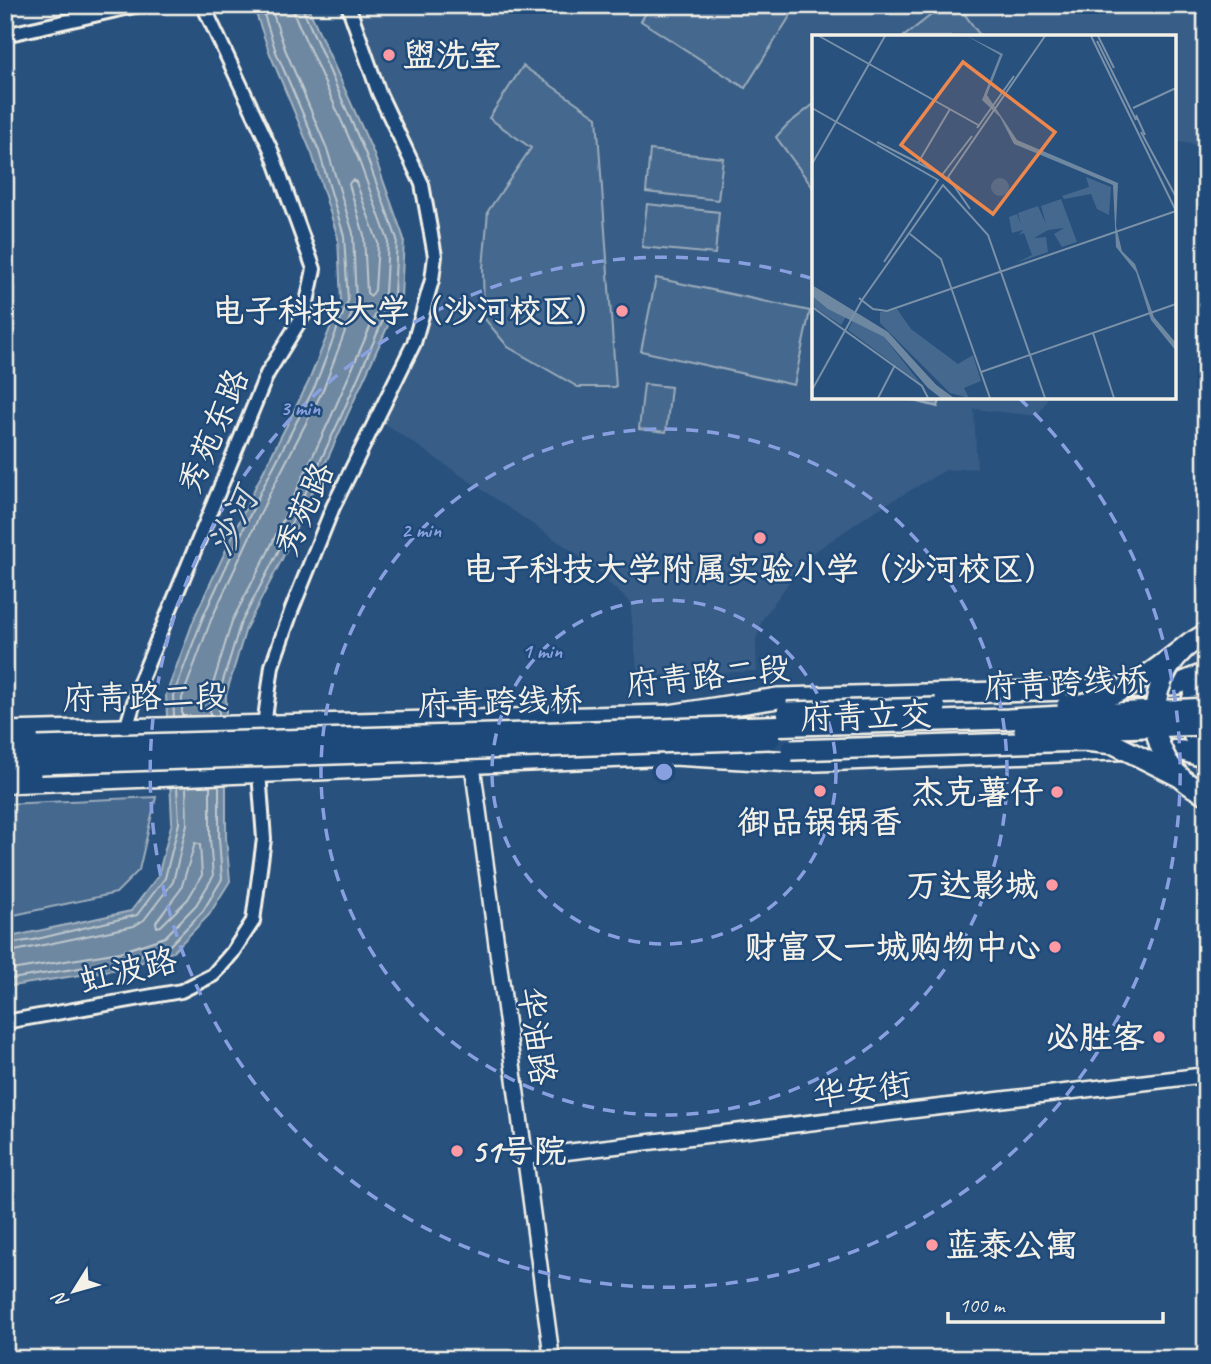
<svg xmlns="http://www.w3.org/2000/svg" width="1211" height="1364" viewBox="0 0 1211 1364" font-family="Caveat,'LXGW WenKai TC',sans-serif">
<rect width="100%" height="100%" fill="#28517e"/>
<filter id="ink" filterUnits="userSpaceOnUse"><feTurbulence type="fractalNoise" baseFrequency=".0143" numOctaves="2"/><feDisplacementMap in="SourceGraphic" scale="14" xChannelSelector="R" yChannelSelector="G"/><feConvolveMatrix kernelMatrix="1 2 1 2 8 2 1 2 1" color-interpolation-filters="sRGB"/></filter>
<g filter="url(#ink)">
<polygon fill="#375d86" points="354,5 1206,5 1206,147 1174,141 1174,37 814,37 814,397 1048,397 1038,416 974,409 977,468 946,470 873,512 807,557 762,620 756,640 757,671 638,677 630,602 607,582 610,580 575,553 381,421 406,376 423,336 437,285 440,242 431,198 416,158 389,104"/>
<g fill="#45688e" stroke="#9cacbb" stroke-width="2">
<polygon points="651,5 797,5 745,88 641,21"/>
<polygon points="951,5 958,5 981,37 903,37 939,9"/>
<polygon points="523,66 597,117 616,387 578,387 508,347 484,318 483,268 488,211 531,148 489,118"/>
<polygon points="814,104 814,189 776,137 787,125"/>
<polygon points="650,150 723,158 718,200 646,192"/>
<polygon points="647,204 719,212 715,254 642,247"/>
<polygon points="656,278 810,311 794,385 641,351"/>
<polygon points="644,384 671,387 666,432 639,429"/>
<polygon points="156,797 139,870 116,893 5,917 5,804"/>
</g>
<g fill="#6e88a2" stroke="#a4b2be" stroke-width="2">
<polygon points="253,5 307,5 373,152 404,239 401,297 282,559 246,628 226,695 226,838 230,881 209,915 173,952 124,968 5,987 5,938 131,911 158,876 172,822 166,695 196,614 255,488 308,383 341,301 338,238 312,154 270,54"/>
<polygon points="899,397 941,397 938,407"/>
</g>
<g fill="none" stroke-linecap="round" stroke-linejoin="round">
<g stroke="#bec7cc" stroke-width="2">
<polygon points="352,180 356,182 378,243 375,290 371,296 367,293 364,235 349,184"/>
<polyline points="210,715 211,691 232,621 268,552 331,417 385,293 388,240 358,158 294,14 292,5"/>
<polyline points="219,715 219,694 240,625 276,556 339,421 394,295 397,239 366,155 301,5"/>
<polyline points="174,716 173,696 203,617 261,491 315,386 348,301 344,236 319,151 276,52 261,5"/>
<polyline points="182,716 182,698 211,620 269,495 323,390 356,302 353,233 327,149 285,49 270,5"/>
<polygon points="195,843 200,845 202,875 188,899 161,926 157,927 156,922 181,889"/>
<polyline points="5,944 33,940 137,915 165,878 179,823 177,787"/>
<polyline points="5,953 134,926 144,920 173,882 187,824 186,787"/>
<polyline points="5,971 120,952 165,937 196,905 213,877 210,838 210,786"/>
<polyline points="5,980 123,961 170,945 203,911 222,879 219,838 219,785"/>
</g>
<g stroke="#f4f1e8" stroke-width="18">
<g id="minor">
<polyline points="5,35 139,5"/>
<polyline points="264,726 272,666 292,609 333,507 414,343 432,280 435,256 422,184 379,93 348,5"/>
<polyline points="126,729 140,682 267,374 305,312 314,269 271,150 203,5"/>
<polyline points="5,1022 181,991 213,975 232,953 253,921 264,839 259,772"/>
</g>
</g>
<g stroke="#f4f1e8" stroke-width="19">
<g id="tertiary">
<polyline points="471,754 552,1359"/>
<polyline points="525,1157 1206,1075"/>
</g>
</g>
<g stroke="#f4f1e8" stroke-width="24">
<g id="primary">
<path d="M1206 676C1185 699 1184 732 1206 754"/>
<polyline points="5,732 669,715 778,698 1144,688 1178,684 1206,673"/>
<polyline points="5,748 38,747"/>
<polyline points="5,766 40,764"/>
<polyline points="5,783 673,755 792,762 1140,749 1183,751 1206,758"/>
</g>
</g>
<use href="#minor" stroke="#1f4a7a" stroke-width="12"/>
<use href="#tertiary" stroke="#1f4a7a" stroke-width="14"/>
<use href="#primary" stroke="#1f4a7a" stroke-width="19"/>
<g stroke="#f4f1e8" stroke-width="24" stroke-linecap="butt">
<g id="primary-bridge">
<path d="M1206 634C1140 667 1136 763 1206 794"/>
<path d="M1067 705C1115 704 1156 670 1192 641"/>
<polyline points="787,712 936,708"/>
<polyline points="1024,731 1206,725"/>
<polyline points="38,747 1008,719 1206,708"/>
<polyline points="791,750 1084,741 1114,744 1180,777"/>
<polyline points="40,764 770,739"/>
</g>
</g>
<use href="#primary-bridge" stroke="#1f4a7a" stroke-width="19"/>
</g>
</g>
<g fill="none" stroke="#88a0e0" stroke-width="3.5" stroke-dasharray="12 9">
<circle cx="664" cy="772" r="172"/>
<circle cx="664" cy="772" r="343"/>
<path d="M1019 398A515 515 0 1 1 810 278"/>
</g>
<g fill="#ff9aa2" stroke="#1f4a7a" stroke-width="2.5">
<circle cx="389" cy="55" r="7"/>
<circle cx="622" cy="311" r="7"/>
<circle cx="760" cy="538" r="7"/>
<circle cx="820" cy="791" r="7"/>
<circle cx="1057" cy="792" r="7"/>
<circle cx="1052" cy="885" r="7"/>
<circle cx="1055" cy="947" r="7"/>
<circle cx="1159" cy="1037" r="7"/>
<circle cx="457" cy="1151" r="7"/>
<circle cx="932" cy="1245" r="7"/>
</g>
<g text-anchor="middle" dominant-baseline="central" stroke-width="5" stroke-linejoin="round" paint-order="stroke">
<g font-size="33" font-weight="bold" fill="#f4f1e8" stroke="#1f4a7a" text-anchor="end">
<text x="403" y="55" text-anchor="start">盥洗室</text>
<text x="608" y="311">电子科技大学（沙河校区）</text>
<text x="760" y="569" text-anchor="middle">电子科技大学附属实验小学（沙河校区）</text>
<text x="1043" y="792">杰克薯仔</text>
<text x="820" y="822" text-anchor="middle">御品锅锅香</text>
<text x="1038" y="885">万达影城</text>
<text x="1041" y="947">财富又一城购物中心</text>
<text x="1145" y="1037">必胜客</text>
<text x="471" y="1151" text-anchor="start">51号院</text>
<text x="946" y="1245" text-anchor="start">蓝泰公寓</text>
</g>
<g font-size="33" fill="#f4f1e8" stroke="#1f4a7a">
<text transform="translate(213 431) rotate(-67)">秀苑东路</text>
<text transform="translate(304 509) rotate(-66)">秀苑路</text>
<text transform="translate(708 676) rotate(-6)">府青路二段</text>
<text transform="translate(1066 683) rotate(-3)">府青跨线桥</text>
<text transform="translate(145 697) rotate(-1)">府青路二段</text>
<text transform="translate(500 702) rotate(-2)">府青跨线桥</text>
<text transform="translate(866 716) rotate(-2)">府青立交</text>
<text transform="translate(128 970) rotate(-13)">虹波路</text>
<text transform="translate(537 1036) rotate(82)">华油路</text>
<text transform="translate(862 1089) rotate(-7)">华安街</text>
</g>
<g font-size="35" font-style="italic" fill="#d9dcda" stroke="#1f4a7a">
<text transform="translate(233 522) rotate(-65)">沙河</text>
</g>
</g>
<g transform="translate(812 35)">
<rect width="364" height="364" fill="#28517e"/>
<path d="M274 142 299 152 297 180 285 174 279 159 252 164 250 161 277 152ZM179 152a9 9 0 1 1 18 0a9 9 0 1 1-18 0ZM249 164 265 207 250 212 242 199 252 193 236 195 222 203 234 202 236 217 204 228 220 220 212 198 207 200 211 195 200 198 197 182 205 179 209 190 206 178 226 171 234 189 229 171ZM0 261 34 282 29 290 3 273ZM85 274 99 294 146 329 161 320 169 346 152 353 157 363 138 358 68 288V277ZM41 285 72 302 109 349 36 295Z" fill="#45688e"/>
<path d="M155 1 191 19 175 60 205 105 306 148 304 191 310 216 323 229 342 282 364 308V316L339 285 324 237 304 212 301 150 202 109 188 82 170 65 188 20ZM0 250 76 297 123 349 142 363H129L116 353 72 302 16 274 0 261Z" fill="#6e88a2"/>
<path fill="none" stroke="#6e88a2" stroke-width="3.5" d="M0 256 16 270 75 300 134 363"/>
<path fill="none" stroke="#7a91a8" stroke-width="2" d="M7 1 168 91M279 1 364 176M286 1 302 33M285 6 324 85M0 73 126 145 72 227M321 73 364 53M324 80 333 100M165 93 202 41M329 97 364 162M65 107 130 140 160 101M106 128 138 74M0 129 73 1M158 174 136 142 233 1M98 199 129 224 178 363M47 263 61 274 75 276 364 176M0 272 110 351 116 363M281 298 302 363M169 337 364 269M0 355 50 265 131 150 176 200 233 363M66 363 83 330"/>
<path fill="#ec874e" fill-opacity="0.15" stroke="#ec874e" stroke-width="3.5" d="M151 27 243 97 181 179 89 110Z"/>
<rect width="364" height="364" fill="none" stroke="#f4f1e8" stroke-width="3.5"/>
</g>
<circle cx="664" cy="772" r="10" fill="#88a0e0" stroke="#1f4a7a" stroke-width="3.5"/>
<g font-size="21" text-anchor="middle" font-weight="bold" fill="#88a0e0" stroke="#1f4a7a" stroke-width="5" stroke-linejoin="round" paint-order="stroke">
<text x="300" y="415">3 min</text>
<text x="421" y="537">2 min</text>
<text x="542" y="658">1 min</text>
</g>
<rect width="1211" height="1364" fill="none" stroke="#1f4a7a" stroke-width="28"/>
<rect x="14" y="14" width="1183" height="1336" fill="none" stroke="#f4f1e8" stroke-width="2.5" filter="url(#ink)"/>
<g transform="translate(74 1291) rotate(233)" stroke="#1f4a7a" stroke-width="5" paint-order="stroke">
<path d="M0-5L12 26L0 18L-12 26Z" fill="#f4f1e8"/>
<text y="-10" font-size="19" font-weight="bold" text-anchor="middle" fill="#f4f1e8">N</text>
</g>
<path d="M948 1312v10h215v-10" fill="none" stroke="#f4f1e8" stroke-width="3.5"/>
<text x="959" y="1312" font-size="21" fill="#f4f1e8" stroke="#1f4a7a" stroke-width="5" paint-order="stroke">100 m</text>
</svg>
